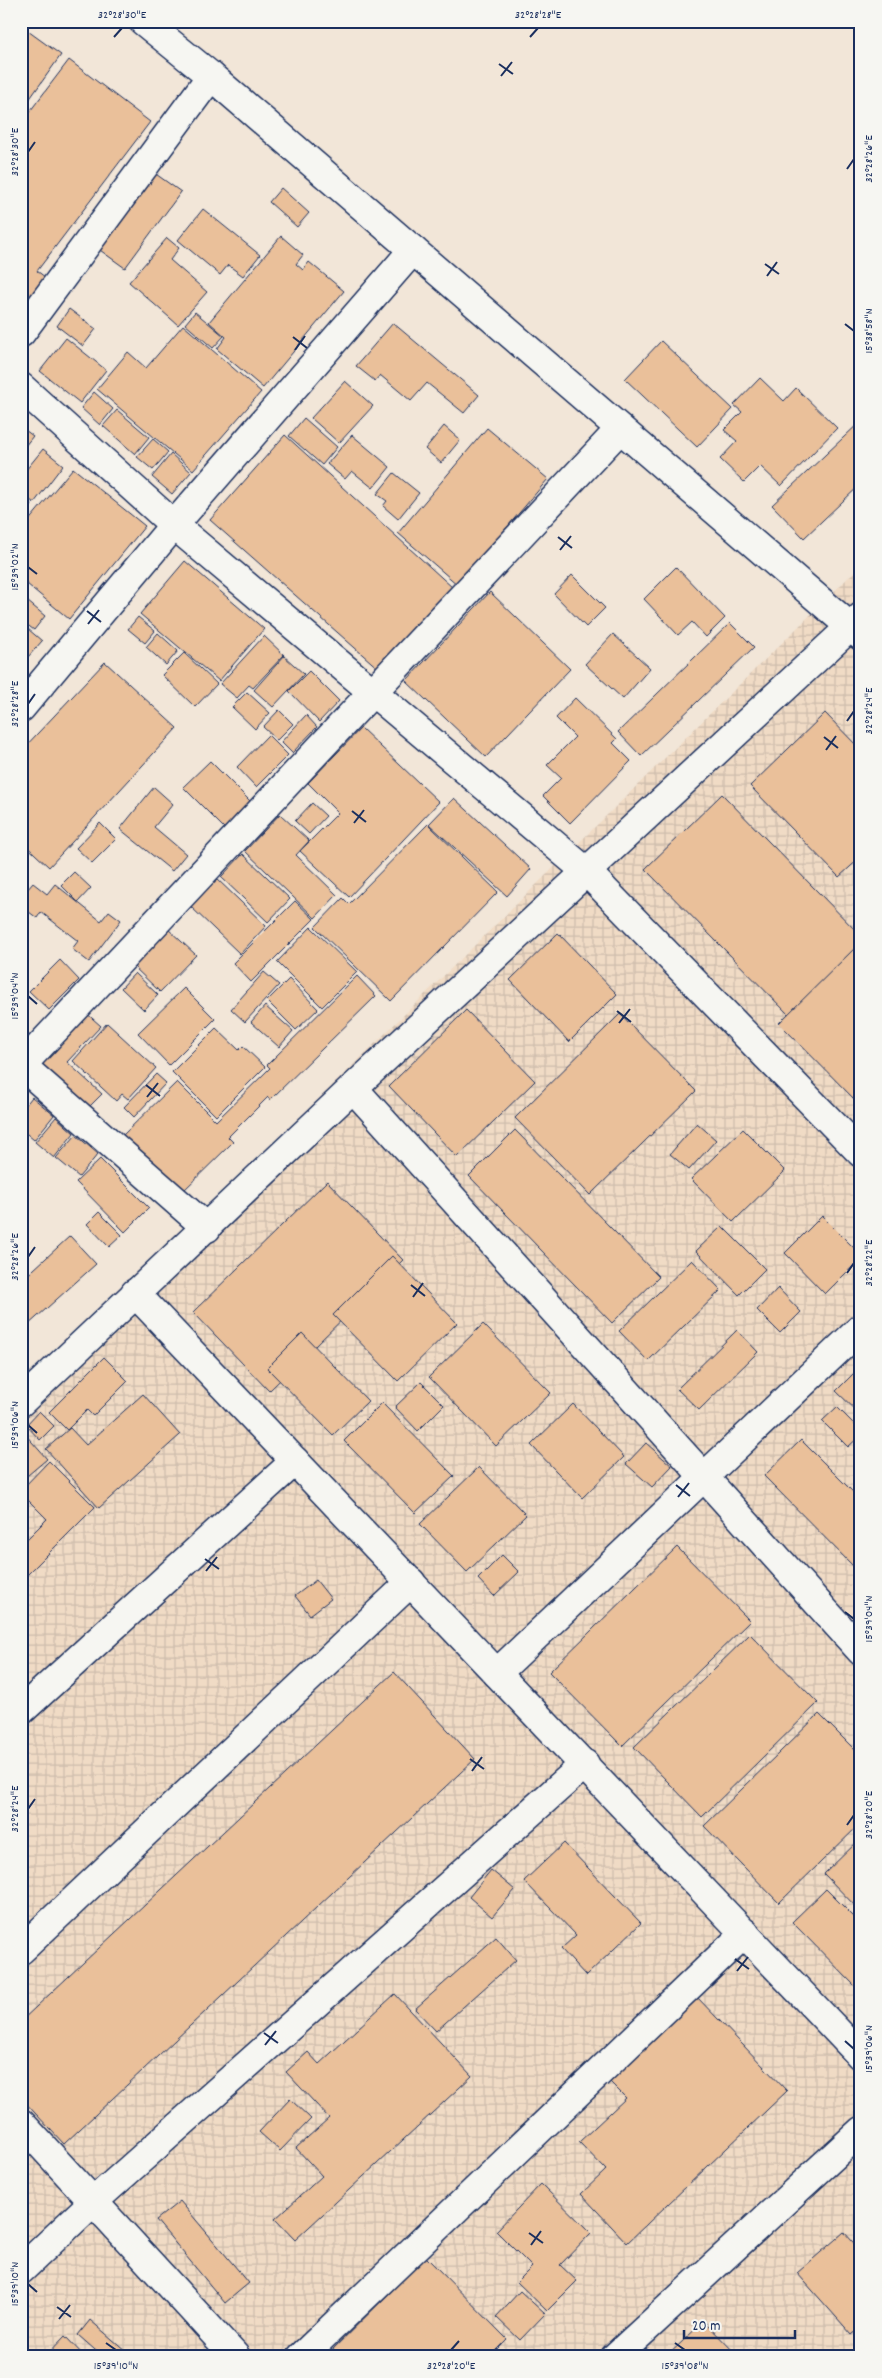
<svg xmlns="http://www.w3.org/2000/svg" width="882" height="2378" viewBox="0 0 882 2378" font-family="Dekko,sans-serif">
<defs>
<pattern id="industrial-grid" width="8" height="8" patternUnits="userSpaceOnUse" patternTransform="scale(1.25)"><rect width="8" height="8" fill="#f0dbc5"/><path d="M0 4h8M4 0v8" fill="none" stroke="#cdbcac"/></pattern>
</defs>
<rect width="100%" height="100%" fill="#f2e6d8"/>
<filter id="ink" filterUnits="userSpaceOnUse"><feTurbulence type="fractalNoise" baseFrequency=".02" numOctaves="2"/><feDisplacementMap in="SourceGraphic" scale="10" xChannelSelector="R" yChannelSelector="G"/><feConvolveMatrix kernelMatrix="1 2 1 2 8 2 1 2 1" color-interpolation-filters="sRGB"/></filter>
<g filter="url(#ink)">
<polygon fill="url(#industrial-grid)" points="861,565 861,2357 21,2357 21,1392"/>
<g fill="#eac09a" stroke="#1b2f5e">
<polygon points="21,26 61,55 21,111"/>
<polygon points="69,60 150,122 37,271 45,277 21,308 21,123"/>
<polygon points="153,172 181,192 125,268 97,248"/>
<polygon points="281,188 309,213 297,227 269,202"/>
<polygon points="203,209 260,255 243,276 228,265 220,275 178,240"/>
<polygon points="281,236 303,255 296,264 303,270 309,262 344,291 263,388 217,349 226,337 209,322"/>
<polygon points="167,238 179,248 170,260 207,292 178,325 129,282"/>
<polygon points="69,309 96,329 83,346 57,326"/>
<polygon points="195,312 224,336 213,348 185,324"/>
<polygon points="393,323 479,395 464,413 427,383 411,401 380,375 375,381 356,366"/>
<polygon points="183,325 261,392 193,470 97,389 128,352 146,368"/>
<polygon points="66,338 106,370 80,403 40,371"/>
<polygon points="661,341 733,409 697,447 625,379"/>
<polygon points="760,378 784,401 796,388 837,428 781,486 760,466 744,482 720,459 737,441 724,430 742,412 734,405"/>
<polygon points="345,381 373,406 339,443 311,418"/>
<polygon points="94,392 113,409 100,425 81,408"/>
<polygon points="117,410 149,437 135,454 103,426"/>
<polygon points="304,418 337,447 322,465 289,436"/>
<polygon points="861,421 861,484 804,538 772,505"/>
<polygon points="444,426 460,440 441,463 425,449"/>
<polygon points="21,427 33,436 21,451"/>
<polygon points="487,428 548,479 458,585 398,533"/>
<polygon points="285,435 453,588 380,670 210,520"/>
<polygon points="352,435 390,467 373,488 352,471 345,479 327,464"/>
<polygon points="153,439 168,452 153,470 137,457"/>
<polygon points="43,449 63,465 34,503 21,493 21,476"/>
<polygon points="171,454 191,472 172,494 152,477"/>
<polygon points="73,468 145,526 69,619 21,579 21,530"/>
<polygon points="394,473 419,493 398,519 383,506 387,501 377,494"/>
<polygon points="21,496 32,505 21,519"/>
<polygon points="185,561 264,629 219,681 140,614"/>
<polygon points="676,567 725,618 706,637 692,622 678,635 644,599"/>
<polygon points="572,575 605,608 586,627 554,594"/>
<polygon points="490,592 570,669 486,757 406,681"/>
<polygon points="21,596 45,616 34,630 21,620"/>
<polygon points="138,617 155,631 145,643 128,629"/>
<polygon points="21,623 42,641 28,657 21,651"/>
<polygon points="730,623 754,647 641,756 618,732"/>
<polygon points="158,633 178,651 166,665 146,647"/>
<polygon points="613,634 650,668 623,699 585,664"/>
<polygon points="264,636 284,655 253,688 249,685 237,698 220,684"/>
<polygon points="184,653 217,684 195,707 162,675"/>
<polygon points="284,656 304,674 273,707 254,690"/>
<polygon points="105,662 177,728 49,867 21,841 21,751"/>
<polygon points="309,671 339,701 319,722 289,691"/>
<polygon points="247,692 270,713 255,729 232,707"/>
<polygon points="575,698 617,739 613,743 631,761 570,823 543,796 561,778 547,765 575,737 556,718"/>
<polygon points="279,710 293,724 277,740 263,727"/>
<polygon points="825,713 861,750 861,857 839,877 750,786"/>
<polygon points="306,715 317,727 292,753 281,742"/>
<polygon points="361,728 439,802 349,897 300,851 338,813 308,783"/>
<polygon points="268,735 288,755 256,787 237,767"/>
<polygon points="210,761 251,802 225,829 183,787"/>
<polygon points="154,787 173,804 154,827 186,854 172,871 120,829"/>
<polygon points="722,794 861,936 861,953 793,1019 645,869"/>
<polygon points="454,798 531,869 507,896 429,824"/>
<polygon points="312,803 326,816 309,834 295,821"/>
<polygon points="280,814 309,841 296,855 337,895 315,918 245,851"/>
<polygon points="100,823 116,839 92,863 76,848"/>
<polygon points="428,824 498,892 391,1001 315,927 343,898 349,904"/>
<polygon points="243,854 290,899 268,922 221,877"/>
<polygon points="74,872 91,888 78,902 61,885"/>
<polygon points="215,877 266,926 240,954 189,905"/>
<polygon points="33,883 47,894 55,884 101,921 109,911 121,920 89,962 72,949 78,941 41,912 37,918 21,906 21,897"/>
<polygon points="295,901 314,919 251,982 233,963"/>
<polygon points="311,927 357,972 322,1007 277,962"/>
<polygon points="167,928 196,955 160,992 132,965"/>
<polygon points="558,933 617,994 569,1042 510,980"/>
<polygon points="861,942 861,1106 779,1023"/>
<polygon points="60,960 79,980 49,1010 29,991"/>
<polygon points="264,972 279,985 245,1022 231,1009"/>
<polygon points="135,973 158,995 144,1010 121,988"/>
<polygon points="357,976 376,996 270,1100 268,1097 228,1137 233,1142 178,1196 120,1138 177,1082 216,1121 270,1068 267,1065"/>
<polygon points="289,979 318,1009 296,1030 267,1001"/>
<polygon points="184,988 215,1019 169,1065 138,1033"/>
<polygon points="265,1006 293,1031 279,1047 251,1022"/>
<polygon points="466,1010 535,1081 457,1157 389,1086"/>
<polygon points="84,1011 101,1026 67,1062 102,1094 86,1110 35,1062"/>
<polygon points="620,1014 696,1091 590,1195 515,1118"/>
<polygon points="107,1023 156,1068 128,1099 122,1094 116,1101 73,1061"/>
<polygon points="216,1028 239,1050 243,1046 265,1067 216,1116 172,1072"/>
<polygon points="156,1074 166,1083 134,1117 124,1107"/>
<polygon points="32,1097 54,1115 34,1140 21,1129 21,1111"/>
<polygon points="56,1117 74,1133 54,1158 35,1142"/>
<polygon points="697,1123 716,1140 689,1170 670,1154"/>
<polygon points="743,1129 785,1171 733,1222 691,1179"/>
<polygon points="515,1130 659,1277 612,1323 469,1176"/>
<polygon points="76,1135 98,1154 79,1177 56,1158"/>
<polygon points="100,1159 149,1208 125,1232 76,1182"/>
<polygon points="327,1181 403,1260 269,1391 193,1312"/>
<polygon points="99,1212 122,1235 109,1247 87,1224"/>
<polygon points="822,1216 861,1255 861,1258 825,1294 785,1253"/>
<polygon points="722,1226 765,1269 739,1295 696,1251"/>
<polygon points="70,1236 96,1264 27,1326 21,1320 21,1281"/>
<polygon points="392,1256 457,1323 398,1381 333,1315"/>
<polygon points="692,1260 721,1290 648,1361 619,1331"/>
<polygon points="778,1288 801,1312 780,1333 757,1310"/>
<polygon points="483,1324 551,1393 496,1446 429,1377"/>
<polygon points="737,1330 758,1352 699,1410 677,1389"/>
<polygon points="302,1333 368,1401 333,1435 267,1368"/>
<polygon points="104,1357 128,1381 93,1416 87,1410 67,1430 49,1412"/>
<polygon points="861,1366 861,1415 836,1391"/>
<polygon points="421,1382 444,1405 418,1431 395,1407"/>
<polygon points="143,1394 180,1435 99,1508 46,1449 70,1428 86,1445"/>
<polygon points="382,1403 454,1476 415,1513 344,1441"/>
<polygon points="573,1404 624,1457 582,1498 531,1445"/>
<polygon points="837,1407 861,1431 861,1435 848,1447 822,1421"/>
<polygon points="39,1411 54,1426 40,1440 26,1425"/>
<polygon points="24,1433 47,1459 21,1481 21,1436"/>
<polygon points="801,1440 861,1500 861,1574 764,1476"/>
<polygon points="646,1443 672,1466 652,1487 626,1464"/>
<polygon points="49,1461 95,1507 26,1576 21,1571 21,1545 47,1519 21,1493 21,1490"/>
<polygon points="479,1467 526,1515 467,1572 420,1524"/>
<polygon points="677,1547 750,1621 622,1746 549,1672"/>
<polygon points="502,1555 519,1572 494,1596 478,1579"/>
<polygon points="316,1580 331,1599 310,1615 295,1596"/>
<polygon points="750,1634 818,1703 702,1817 634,1747"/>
<polygon points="394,1672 475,1759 64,2144 21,2098 21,2021"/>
<polygon points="819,1714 861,1756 861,1823 779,1903 704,1826"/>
<polygon points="861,1838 861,1912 824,1874"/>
<polygon points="564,1843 641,1923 586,1976 561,1949 576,1935 524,1881"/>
<polygon points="491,1870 515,1890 492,1917 469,1897"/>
<polygon points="826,1889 861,1924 861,1984 857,1988 792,1922"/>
<polygon points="496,1937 516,1960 436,2031 415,2009"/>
<polygon points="395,1994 472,2076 295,2240 275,2219 322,2176 296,2148 329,2118 286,2072 308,2052 319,2064"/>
<polygon points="696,1996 787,2091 627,2243 581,2194 606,2170 579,2142 626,2098 608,2080"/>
<polygon points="290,2099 311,2119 280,2151 259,2132"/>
<polygon points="541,2184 591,2233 560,2265 577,2281 547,2311 517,2282 532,2267 496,2231"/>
<polygon points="180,2201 249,2283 225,2303 156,2220"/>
<polygon points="844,2232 861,2251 861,2327 852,2335 797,2273"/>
<polygon points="426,2257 507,2339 489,2357 325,2357"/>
<polygon points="520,2291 545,2314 520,2340 496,2317"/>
<polygon points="90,2320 127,2352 123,2357 103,2357 78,2335"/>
<polygon points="704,2321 739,2357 666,2357"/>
<polygon points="65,2336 85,2357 45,2357"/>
</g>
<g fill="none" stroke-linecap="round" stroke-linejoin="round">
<g stroke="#1b2f5e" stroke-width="31">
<g id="minor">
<polyline points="143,21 211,76 861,636"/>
<polyline points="21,333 211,76"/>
<polyline points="21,387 174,525 587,872 861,1153"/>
<polyline points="21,708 174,525 413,250"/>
<polyline points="21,1065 207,1228"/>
<polyline points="21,1066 620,429"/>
<polyline points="353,1088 861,1651"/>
<polyline points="135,1293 861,2056"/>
<polyline points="21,1402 353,1088 861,617"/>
<polyline points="497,1673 861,1328"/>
<polyline points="21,1711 295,1461"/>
<polyline points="21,1950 411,1582"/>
<polyline points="21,2123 236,2357"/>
<polyline points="21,2270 94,2201 585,1764"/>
<polyline points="301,2357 745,1933"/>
<polyline points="615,2357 861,2131"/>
</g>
</g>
<use href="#minor" stroke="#f6f6f2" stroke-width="28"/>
</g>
</g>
<path fill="none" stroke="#1b2f5e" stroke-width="2" d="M114 37 122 28M530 37 538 28M499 64 513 74M501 76 512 62M28 152 35 142M847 169 854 159M765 264 779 274M767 276 777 262M845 324 854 331M293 337 307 348M295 350 305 336M558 537 572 548M560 550 571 536M28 567 37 574M87 611 101 622M88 624 99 610M28 704 35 694M847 721 854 711M824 737 838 748M826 750 836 736M352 811 366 822M354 823 364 810M28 996 37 1004M617 1011 631 1022M619 1023 630 1009M146 1085 160 1096M147 1097 158 1083M28 1257 35 1247M847 1273 854 1263M411 1285 425 1296M413 1297 423 1283M28 1425 37 1433M676 1485 690 1496M678 1497 689 1483M205 1559 219 1569M206 1571 217 1557M845 1612 854 1619M470 1759 484 1769M472 1771 482 1757M28 1809 35 1799M847 1825 854 1815M735 1959 749 1969M737 1971 748 1957M264 2033 278 2043M845 2041 854 2049M265 2045 276 2031M529 2233 543 2243M531 2245 541 2231M28 2284 37 2292M57 2307 71 2317M59 2319 70 2305M106 2343 116 2350M675 2343 685 2350M451 2350 459 2341"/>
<rect width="882" height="2378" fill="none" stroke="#f6f6f2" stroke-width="55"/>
<path d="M684 2330v8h111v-8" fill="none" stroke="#1b2f5e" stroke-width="2.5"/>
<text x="692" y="2330" font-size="15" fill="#1b2f5e" stroke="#f6f6f2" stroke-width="4" paint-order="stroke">20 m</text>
<rect x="28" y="28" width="826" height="2322" fill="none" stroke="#1b2f5e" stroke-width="2"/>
<g font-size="12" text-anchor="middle" fill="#1b2f5e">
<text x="122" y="18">32°28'30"E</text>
<text x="538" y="18">32°28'28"E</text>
<text transform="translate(14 152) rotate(-90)" y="4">32°28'30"E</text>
<text transform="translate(868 159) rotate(-90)" y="4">32°28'26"E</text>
<text transform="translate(868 331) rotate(-90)" y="4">15°38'58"N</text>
<text transform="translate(14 567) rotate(-90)" y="4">15°39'02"N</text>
<text transform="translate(14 704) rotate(-90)" y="4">32°28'28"E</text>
<text transform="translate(868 711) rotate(-90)" y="4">32°28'24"E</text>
<text transform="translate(14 996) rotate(-90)" y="4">15°39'04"N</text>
<text transform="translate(14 1257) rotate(-90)" y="4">32°28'26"E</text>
<text transform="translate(868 1263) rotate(-90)" y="4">32°28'22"E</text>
<text transform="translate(14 1425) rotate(-90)" y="4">15°39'06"N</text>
<text transform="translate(868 1619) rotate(-90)" y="4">15°39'04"N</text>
<text transform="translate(14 1809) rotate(-90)" y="4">32°28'24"E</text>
<text transform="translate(868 1815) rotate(-90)" y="4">32°28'20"E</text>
<text transform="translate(868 2049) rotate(-90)" y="4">15°39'06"N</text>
<text transform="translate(14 2284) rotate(-90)" y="4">15°39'10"N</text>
<text x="116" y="2369">15°39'10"N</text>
<text x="451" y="2369">32°28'20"E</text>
<text x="685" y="2369">15°39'08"N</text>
</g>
</svg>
